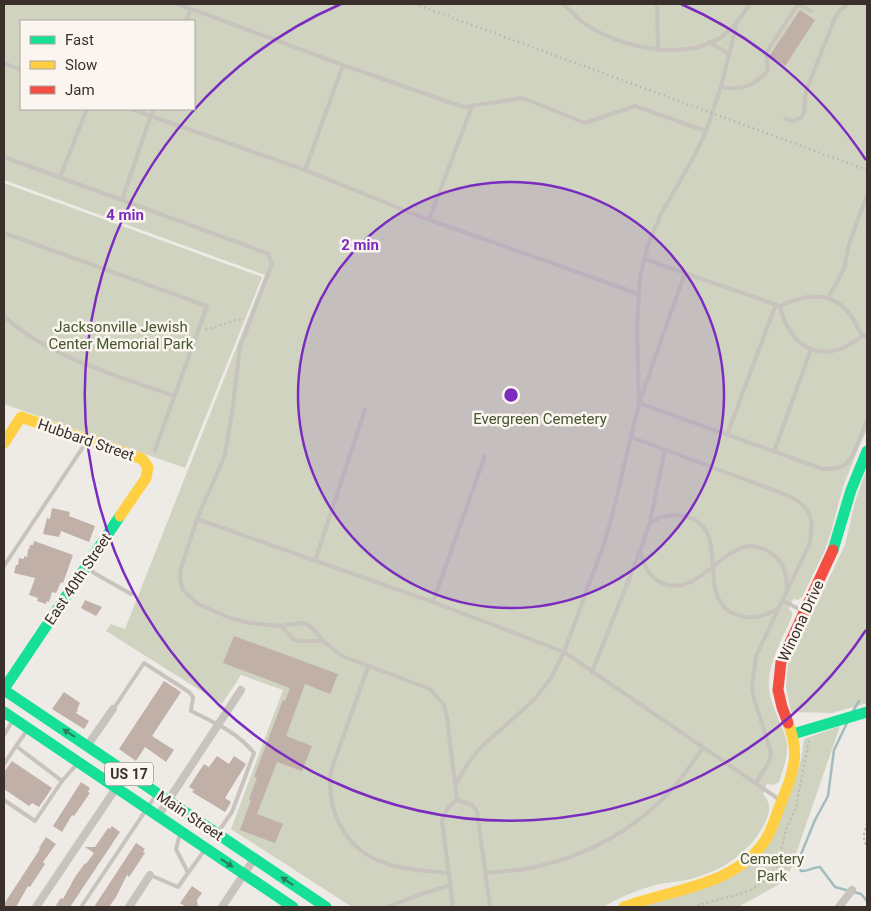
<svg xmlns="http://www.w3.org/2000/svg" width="871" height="911" viewBox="0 0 871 911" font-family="Roboto,sans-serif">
<rect width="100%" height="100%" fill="#eeeae5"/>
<g fill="#cfd3c0" fill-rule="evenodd">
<path d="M4 4H867V430L858 449 843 487 831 532 824 552 802 597 798 600 793 599 789 609 792 612V616C783 638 767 664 769 689 771 709 784 725 787 744 788 757 783 770 779 782L773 785 767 784 763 794C772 804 770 813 764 825 750 851 725 869 697 877 682 882 666 882 652 886 635 891 618 898 603 907H352L231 829 283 690 241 675 222 704 106 631 111 624 125 629 265 275 4 180ZM21 21H194V109H21Z"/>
<polygon points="4,183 262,277 185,468 4,404"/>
<polygon points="867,468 867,703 832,713 791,712 786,686 788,664 845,545 855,502"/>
<polygon points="840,726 787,880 738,907 635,907 704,889 739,871 760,853 795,779 801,760 804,739"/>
</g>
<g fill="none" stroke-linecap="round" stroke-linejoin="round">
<g stroke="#a2bdbe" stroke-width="2.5">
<polyline points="853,711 859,701"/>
<path d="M847 723 834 750 828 796 815 820 797 864 801 871C807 872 813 867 820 867L835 887 861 894 867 901"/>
</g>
</g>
<g fill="#c1b0a7">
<polygon points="800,10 815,20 785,66 770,55"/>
<polygon points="52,508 70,512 69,516 95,526 89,542 61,531 59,537 43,534 47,518 50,519"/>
<polygon points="34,541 73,555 63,583 61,582 56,593 52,592 49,602 47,601 46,604 37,601 38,598 29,595 35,578 14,573 16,565 18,565 19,558 24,559 24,556 27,557 28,549 29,550 30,545 33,545"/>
<polygon points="85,600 102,607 96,616 81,608"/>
<polygon points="234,636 338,674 330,694 305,684 286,736 312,746 302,771 277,762 257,814 283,824 275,843 240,830 251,800 249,799 257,778 254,777 283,700 285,701 290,688 223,663"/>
<polygon points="164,681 181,692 152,736 174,750 166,762 145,747 136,761 119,749"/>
<polygon points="64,692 80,703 77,709 78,710 76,713 89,721 84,729 52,709"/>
<polygon points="217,756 229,764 234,756 246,764 225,798 231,802 225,812 192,792 194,790 189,787 204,764 209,767"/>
<polygon points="12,761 52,788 39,807 32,803 29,806 4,789 4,772"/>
<polygon points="81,782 90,788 88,792 90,793 74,816 72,815 62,832 53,826"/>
<polygon points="112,826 120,832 70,907 55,907 61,898 63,899 75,877 85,863 86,864 94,853 85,847 95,847 108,828 110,829"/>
<polygon points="46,837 56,844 43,862 45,864 30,887 28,886 16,907 4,907 4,904 40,849 39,848"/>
<polygon points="136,843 145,849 143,852 145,853 129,877 127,875 116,897 109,907 94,907"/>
<polygon points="192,886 202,893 197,900 198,907 186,907 180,903"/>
</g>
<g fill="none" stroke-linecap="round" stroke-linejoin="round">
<g stroke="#c0bbb6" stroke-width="2" stroke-dasharray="2.5 2.5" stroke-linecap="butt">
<polyline points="205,330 236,320 244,319"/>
<path d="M867 823C864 833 862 838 867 847"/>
<polyline points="692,907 749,891 767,879 774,871 779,861 786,829 796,807 809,740"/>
</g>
<g stroke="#c8c3bd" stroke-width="4">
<polyline points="178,4 343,65 463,107 523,98 585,123 635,106 706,131"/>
<path d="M563 4C569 9 574 15 580 20 615 48 684 62 723 36 728 32 733 27 737 22"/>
<polyline points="657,4 658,50"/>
<polyline points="798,4 811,11"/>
<polyline points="186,21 191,9"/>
<polyline points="709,42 729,54"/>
<polyline points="4,63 21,70"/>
<path d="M721 87C742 91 754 86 768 70L766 53 798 4"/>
<polyline points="131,109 305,170 416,215 639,294"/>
<polyline points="785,119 793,121 801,118 804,112 806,91 835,18 839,11 848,4"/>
<polyline points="4,157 253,248 268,254 272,264 240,347 232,413 225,455 197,519 181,568 180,579 183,590 198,604 230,618 250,623 281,626 293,639 300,641 323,641 342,656 430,689 444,705 447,718 457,800"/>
<polyline points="305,170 343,65"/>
<polyline points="60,177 87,109"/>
<polyline points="122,200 153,109"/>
<polyline points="429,220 472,106"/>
<polyline points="4,233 207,306 155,450"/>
<path d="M644 259 780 306C808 293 835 290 853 319 858 326 859 335 867 337"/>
<path d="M685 273 639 403 823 469C830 469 837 469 843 466 854 460 862 431 867 420"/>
<polyline points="828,298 844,269 849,244 867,195"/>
<path d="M780 306C791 351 824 366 862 336"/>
<path d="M4 316C47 357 119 376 174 396"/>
<polyline points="727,435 776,304"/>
<path d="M631 437 789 496C812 507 815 521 809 545L756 656 752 688 754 699 771 752 769 762 756 783"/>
<polyline points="774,452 811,349"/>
<polyline points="197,519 433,602 564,652 780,800"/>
<path d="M650 524C659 516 670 514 682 516 722 522 708 564 716 592 725 622 757 622 779 608"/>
<path d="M640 551C643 563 647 575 660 582 704 604 729 521 772 554 785 563 787 576 787 591"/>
<polyline points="315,561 365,410"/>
<polyline points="4,566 87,441"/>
<polyline points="89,567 94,573 131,594"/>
<polyline points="783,601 803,611"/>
<polyline points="433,602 485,456"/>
<path d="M281 626C308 621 306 620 323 641"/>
<path d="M368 667 331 771C326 811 345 850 385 863 405 870 428 871 450 873"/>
<polyline points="592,672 640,551 650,522 665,449"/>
<path d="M114 708 144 663 189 692 193 697 191 711C215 723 237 732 254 753L232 812 218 832"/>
<polyline points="4,735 13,720"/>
<polyline points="16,746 28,729"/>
<polyline points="4,764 16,746 62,781"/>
<polyline points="456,784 468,763 481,747 534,700 551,678 564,652 605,541 615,504 639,403 637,330 640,276 648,245 661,214 696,153 706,131 721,87 737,22 750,4"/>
<polyline points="4,800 35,821 62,781 77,764"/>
<polyline points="188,873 204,851"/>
<path d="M486 873C502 871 519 871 535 867 589 856 643 825 678 782 687 771 695 759 703 748"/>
<polyline points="150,875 178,887 188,873 176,849 180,834"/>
<polyline points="81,907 156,795"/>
<polyline points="387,907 419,895 451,885"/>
<path d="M453 907 442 821C445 811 448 805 457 800L472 805 477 811 490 907"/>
</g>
<g stroke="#c8c3bd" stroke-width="8">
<polyline points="87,746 113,709"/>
<polyline points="158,816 241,690"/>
<polyline points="36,907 116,788"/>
<polyline points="129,907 150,875"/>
<polyline points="222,907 254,859"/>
<polyline points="839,907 852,890"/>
</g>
<g stroke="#16e098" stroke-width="11">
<polyline points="833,550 851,490 867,451"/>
<polyline points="4,689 120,516"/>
<polyline points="4,690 326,907"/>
<polyline points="4,712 293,907"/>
<polyline points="793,734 867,712"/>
</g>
<g stroke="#ffcf43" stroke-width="11">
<polyline points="4,443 21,417 142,459 148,467 146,478 120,516"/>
<path d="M624 907C671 889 737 886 766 839 773 827 777 813 782 800 794 772 800 752 788 723"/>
</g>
<polyline stroke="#f24e42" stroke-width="11" points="788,723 782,707 778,690 781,662 833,550"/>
<polyline stroke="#b0aba7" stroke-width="2.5" stroke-dasharray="1 4" stroke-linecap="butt" points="415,4 867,170"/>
</g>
<defs><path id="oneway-solid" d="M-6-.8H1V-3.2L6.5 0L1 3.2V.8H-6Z" transform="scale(1.25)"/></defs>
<g fill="#297f5c">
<use href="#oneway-solid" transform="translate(69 733) rotate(-146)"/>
<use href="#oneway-solid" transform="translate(227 863) rotate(34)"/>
<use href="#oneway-solid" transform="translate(287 881) rotate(-146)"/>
</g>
<circle cx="511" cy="395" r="213" fill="#7b2cbf" fill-opacity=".12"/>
<g fill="none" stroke="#7b2cbf" stroke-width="2.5">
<circle cx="511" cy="395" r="213"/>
<path d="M866 630A426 426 0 1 1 341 4M681 4A426 426 0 0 1 866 160"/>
</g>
<g text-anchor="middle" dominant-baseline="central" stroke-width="5" stroke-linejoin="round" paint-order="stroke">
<rect fill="#faf5ee" stroke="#736b66" stroke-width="1" x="105" y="762.5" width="48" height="23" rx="4"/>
<g font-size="14" font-weight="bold" fill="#39302b">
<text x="129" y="774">US 17</text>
</g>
<g font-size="15" fill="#465630" stroke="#faf5ee">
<text x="121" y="327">Jacksonville Jewish<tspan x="121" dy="17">Center Memorial Park</tspan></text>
<text x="540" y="419">Evergreen Cemetery</text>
<text x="772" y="859">Cemetery<tspan x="772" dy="17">Park</tspan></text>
</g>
<g font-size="15" fill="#39302b" stroke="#faf5ee">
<text transform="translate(86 440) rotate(19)">Hubbard Street</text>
<text transform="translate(78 579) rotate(-56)">East 40th Street</text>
<text transform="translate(801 621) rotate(-65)">Winona Drive</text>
<text transform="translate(190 816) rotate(34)">Main Street</text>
</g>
</g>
<circle cx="511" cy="395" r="8" fill="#7b2cbf" stroke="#faf5ee" stroke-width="2.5"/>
<g font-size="15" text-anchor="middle" font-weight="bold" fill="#7b2cbf" stroke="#faf5ee" stroke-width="5" stroke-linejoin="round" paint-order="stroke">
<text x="125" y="220">4 min</text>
<text x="360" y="250">2 min</text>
</g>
<rect width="871" height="911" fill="none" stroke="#39302b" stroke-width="10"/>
<rect x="20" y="20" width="175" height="90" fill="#faf5ee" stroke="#ada6a0"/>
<rect x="30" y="36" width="25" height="8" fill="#16e098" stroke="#ada6a0"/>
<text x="65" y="45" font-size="15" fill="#39302b">Fast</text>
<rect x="30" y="61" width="25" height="8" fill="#ffcf43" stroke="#ada6a0"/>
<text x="65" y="70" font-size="15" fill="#39302b">Slow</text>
<rect x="30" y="86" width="25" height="8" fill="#f24e42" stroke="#ada6a0"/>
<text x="65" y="95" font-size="15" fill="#39302b">Jam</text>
</svg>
